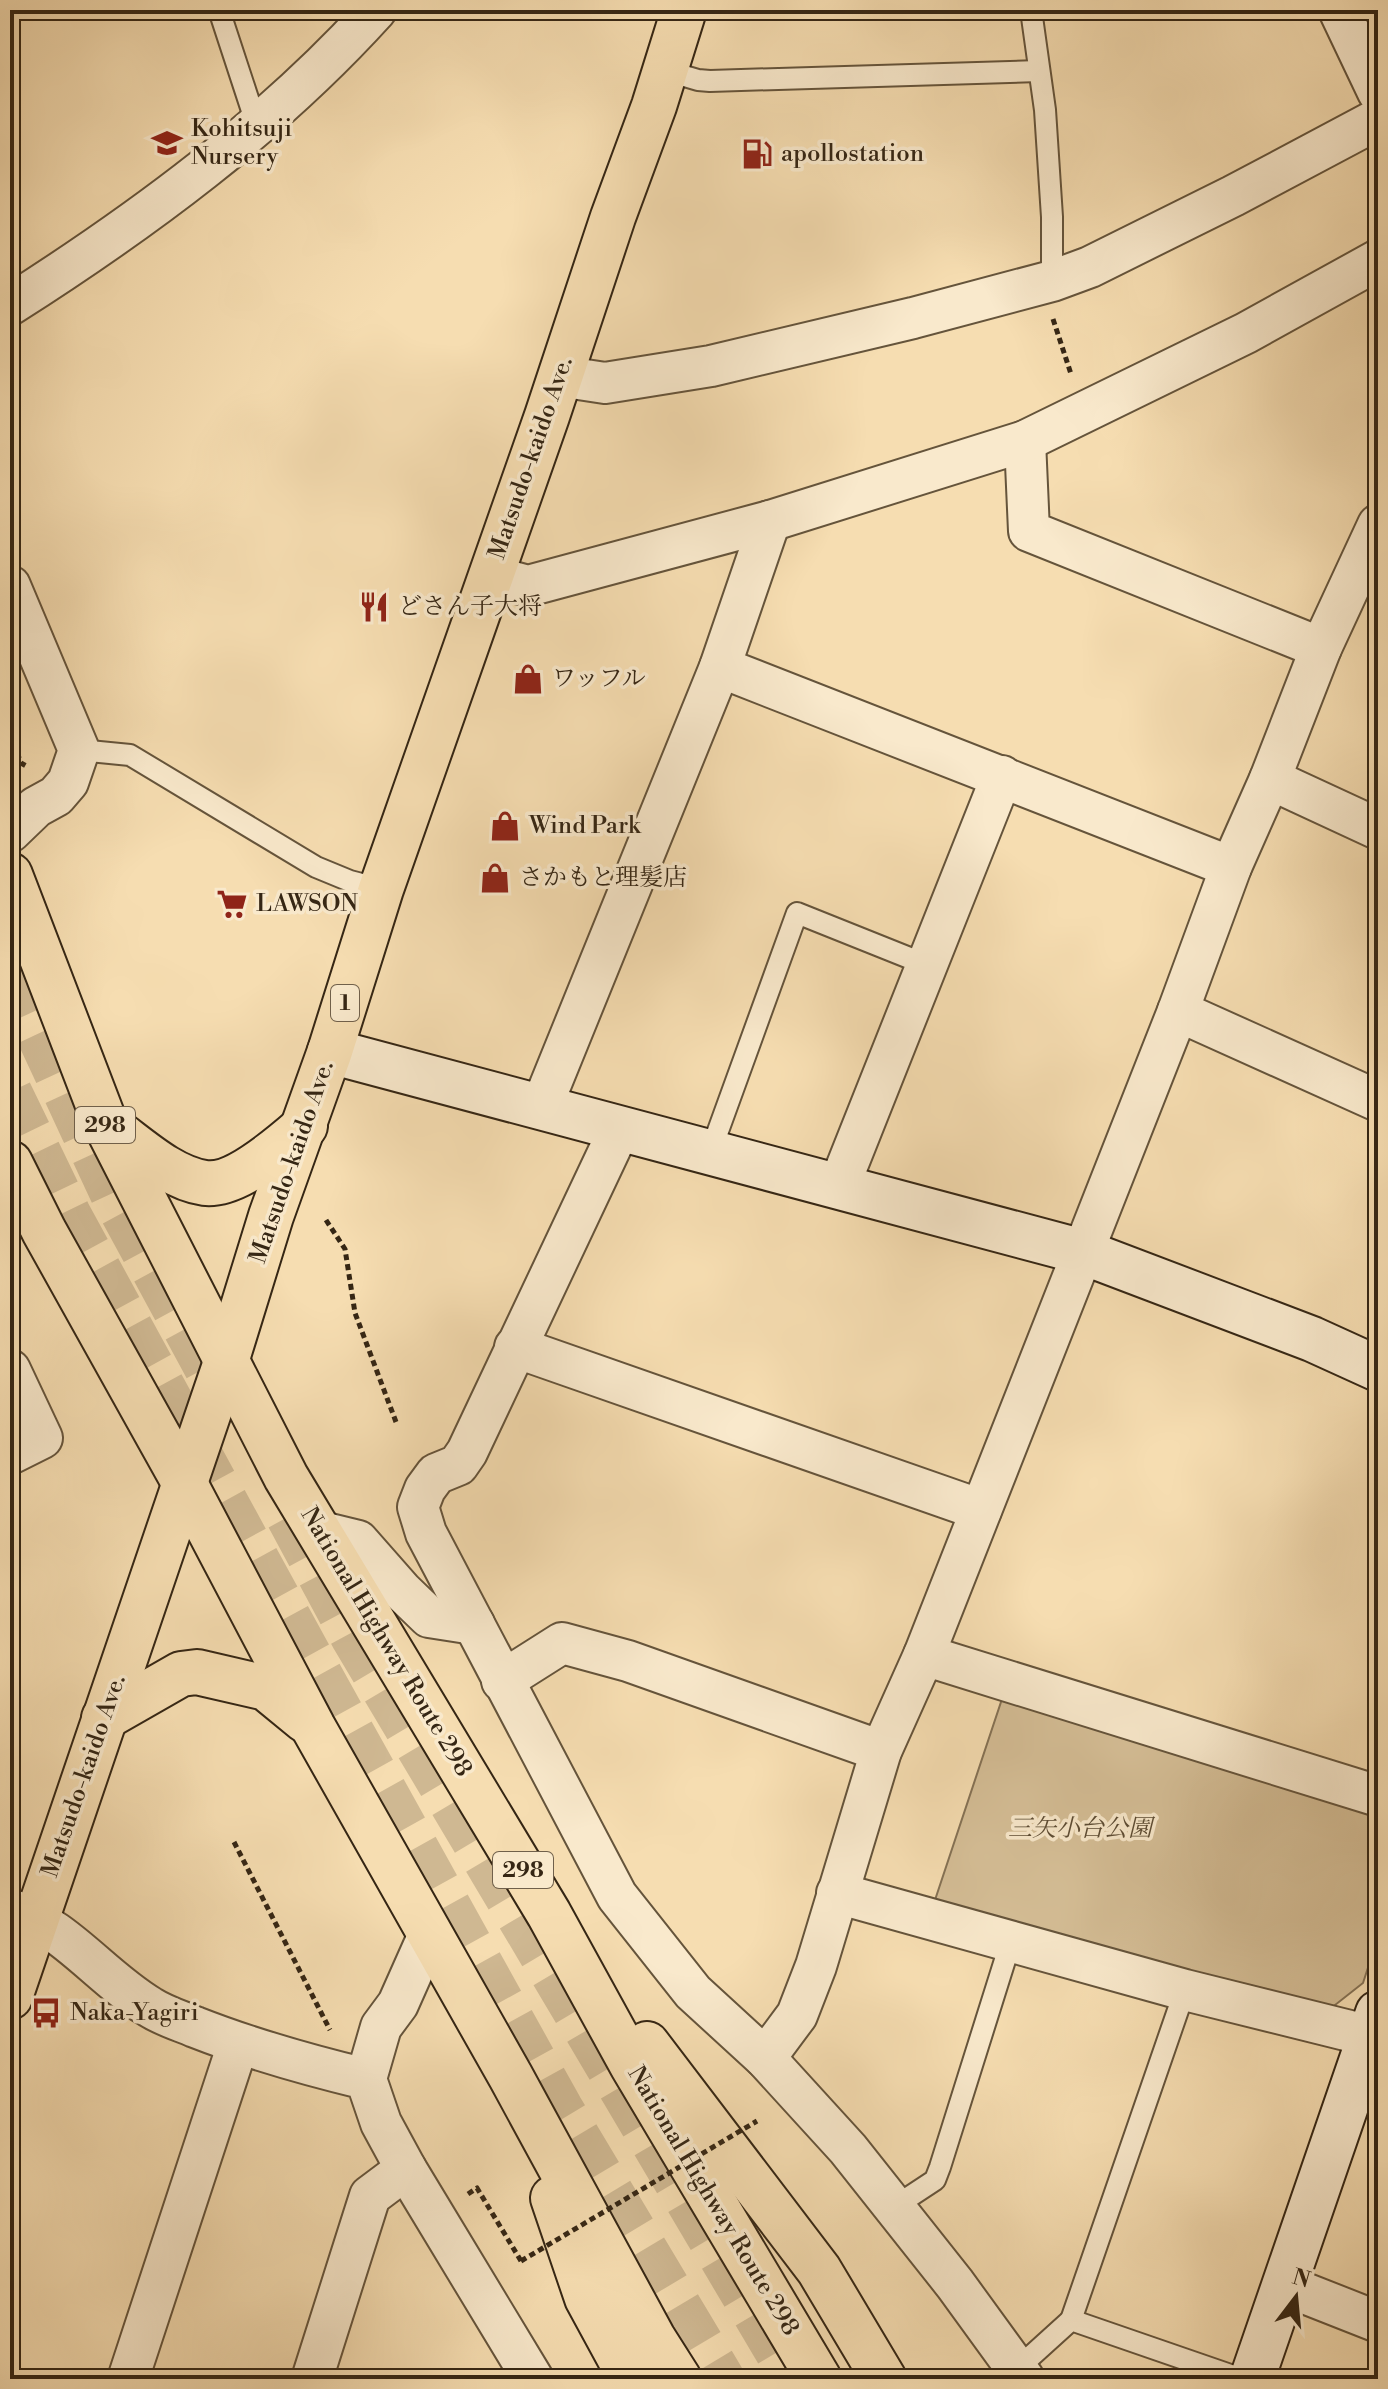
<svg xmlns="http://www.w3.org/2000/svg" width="1388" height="2389" viewBox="0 0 1388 2389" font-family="'Libre Bodoni','Noto Serif JP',serif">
<rect width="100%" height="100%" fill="#f6ddb1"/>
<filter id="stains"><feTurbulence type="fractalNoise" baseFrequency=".0025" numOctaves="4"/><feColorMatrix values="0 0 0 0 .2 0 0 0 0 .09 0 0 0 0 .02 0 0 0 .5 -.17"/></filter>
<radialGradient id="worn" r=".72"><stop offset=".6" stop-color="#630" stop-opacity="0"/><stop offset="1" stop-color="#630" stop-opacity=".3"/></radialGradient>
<polygon fill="#d5be96" stroke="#857255" stroke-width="2" points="1005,1690 1378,1806 1378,1937 1363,1983 1330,2009 933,1906"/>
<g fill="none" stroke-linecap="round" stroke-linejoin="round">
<g stroke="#cfb892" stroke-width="44" stroke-dasharray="44 22" stroke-linecap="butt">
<polyline points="10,974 112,1194 224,1401"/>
<polyline points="10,1092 69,1214 314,1663 561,2108 723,2379"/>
<polyline points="288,1517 353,1638 793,2379"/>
</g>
<g stroke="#65543b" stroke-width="24">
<g id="lane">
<polyline points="219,10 257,126"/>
<polyline points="1031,10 1045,110 1052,217 1052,281"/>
<polyline points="664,70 698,80 710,81 1039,71"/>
<polyline points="79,750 130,755 316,867 350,881 381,889"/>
<polyline points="710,1153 797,913 927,965"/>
<polyline points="894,2207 935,2180 940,2167 1011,1941"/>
<polyline points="1071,2320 1185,1990"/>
<polyline points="1018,2368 1071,2320 1242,2379"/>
</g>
</g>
<g stroke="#65543b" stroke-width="44">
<g id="street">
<polyline points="1339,10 1378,92"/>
<path d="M10 305C142 221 271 126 376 10"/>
<polyline points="559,376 605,383 711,366 913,318 1052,281 1090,267 1233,196 1378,119"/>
<polyline points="1025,441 1029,531 1321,648"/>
<polyline points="491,576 528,586 770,521 1025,441 1246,333 1378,260"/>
<polyline points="10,586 79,750 68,782 56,796 36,807 10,832"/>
<polyline points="720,667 1231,867"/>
<polyline points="1270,779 1378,829"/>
<polyline points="1178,1011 1378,1101"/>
<polyline points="541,1108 720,667 770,521"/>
<polyline points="619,1130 467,1452 458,1465 436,1474 425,1489 418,1507 426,1533 617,1896 693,1992 765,2058 848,2149 955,2284 1024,2379"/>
<polyline points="839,1186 1002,776"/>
<polyline points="515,1347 981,1510"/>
<polyline points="10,1370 42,1438 10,1454"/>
<polyline points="321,1532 358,1541 402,1591 429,1617 474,1624"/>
<polyline points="924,1655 1378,1796"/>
<polyline points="502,1681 562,1643 628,1661 881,1751"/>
<polyline points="837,1893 1185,1990 1370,2036"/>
<path d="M10 1909C67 1928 100 1977 150 2007 164 2016 181 2021 195 2027 251 2049 308 2065 366 2079L381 2123 406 2169 533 2379"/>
<polyline points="765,2058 797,2015 816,1966 881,1751 924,1655 1178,1011 1231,867 1270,779 1321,648 1378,525"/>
<polyline points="366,2079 381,2027 398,2004 430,1932"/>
<polyline points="1284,2285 1378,2322"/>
<polyline points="128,2379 238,2044"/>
<polyline points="312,2379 370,2196 406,2169"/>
</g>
</g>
<g stroke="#352614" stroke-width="48">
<g id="secondary">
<polyline points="330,1051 1083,1252 1312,1339 1378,1369"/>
<polyline points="1252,2379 1378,2013"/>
</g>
</g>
<g stroke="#352614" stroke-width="48">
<polyline id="primary" points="10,1997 226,1362 271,1216 330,1051 381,889 547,416 613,217 654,106 684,10"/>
</g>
<g stroke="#352614" stroke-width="48">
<g id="highway">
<polyline points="10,875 105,1123 286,1477 549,1914 632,2065 819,2379"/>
<path d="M110 1127C138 1147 170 1178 205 1183 236 1187 283 1145 305 1126"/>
<polyline points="10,1163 44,1231 184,1482 313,1727 511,2077 653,2338 679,2379"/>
<polyline points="104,1718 181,1674 197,1672 266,1688 305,1720"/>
<polyline points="647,2044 819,2270 884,2379"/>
<polyline points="553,2198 587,2298 631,2379"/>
</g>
</g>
<g stroke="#352614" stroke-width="5" stroke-dasharray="6 4" stroke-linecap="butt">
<polyline points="1053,319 1071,374"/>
<polyline points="10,734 21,763 28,767"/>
<polyline points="326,1220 345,1249 355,1313 396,1422"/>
<polyline points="234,1842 330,2030"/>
<polyline points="468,2194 477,2188 521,2261"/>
</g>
<use href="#lane" stroke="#f9e9cc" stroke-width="20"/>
<use href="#street" stroke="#f9e9cc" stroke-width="40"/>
<use href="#secondary" stroke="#f9e9cc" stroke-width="44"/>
<use href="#primary" stroke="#f6ddb1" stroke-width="44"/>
<use href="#highway" stroke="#f6ddb1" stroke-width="44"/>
<polyline stroke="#352614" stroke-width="5" stroke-dasharray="6 4" stroke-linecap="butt" points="521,2261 757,2121"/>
</g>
<defs>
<g id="school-bare" transform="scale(2.4)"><path d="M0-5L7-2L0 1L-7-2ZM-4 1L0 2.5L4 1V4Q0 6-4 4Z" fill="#8f2418" stroke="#f9e9cc" stroke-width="2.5" paint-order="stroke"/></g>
<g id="fuel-bare" transform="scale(2.4)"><path d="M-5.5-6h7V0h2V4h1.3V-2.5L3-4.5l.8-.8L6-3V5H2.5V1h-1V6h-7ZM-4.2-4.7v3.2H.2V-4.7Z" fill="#8f2418" stroke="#f9e9cc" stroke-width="2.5" paint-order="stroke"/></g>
<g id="restaurant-bare" transform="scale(2.4)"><path d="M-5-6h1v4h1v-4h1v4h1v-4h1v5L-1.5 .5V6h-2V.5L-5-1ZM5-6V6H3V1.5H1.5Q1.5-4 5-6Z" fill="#8f2418" stroke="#f9e9cc" stroke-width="2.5" paint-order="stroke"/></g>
<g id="shop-bare" transform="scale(2.4)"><path d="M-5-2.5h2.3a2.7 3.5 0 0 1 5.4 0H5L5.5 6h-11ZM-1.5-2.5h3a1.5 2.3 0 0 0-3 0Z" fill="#8f2418" stroke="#f9e9cc" stroke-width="2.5" paint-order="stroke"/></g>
<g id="supermarket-bare" transform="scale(2.4)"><path d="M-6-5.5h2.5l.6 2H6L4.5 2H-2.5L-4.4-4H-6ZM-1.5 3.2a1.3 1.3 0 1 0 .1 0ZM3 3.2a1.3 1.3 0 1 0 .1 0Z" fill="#8f2418" stroke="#f9e9cc" stroke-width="2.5" paint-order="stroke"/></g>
<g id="bus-bare" transform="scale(2.4)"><path d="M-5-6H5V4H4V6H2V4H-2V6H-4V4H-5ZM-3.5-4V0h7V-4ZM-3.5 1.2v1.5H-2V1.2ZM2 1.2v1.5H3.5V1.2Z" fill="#8f2418" stroke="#f9e9cc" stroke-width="2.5" paint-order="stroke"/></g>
</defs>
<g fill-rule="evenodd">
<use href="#school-bare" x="167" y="143"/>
<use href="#fuel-bare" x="757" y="154"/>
<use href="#restaurant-bare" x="374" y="607"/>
<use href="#shop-bare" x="528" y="679"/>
<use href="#shop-bare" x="505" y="826"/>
<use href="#shop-bare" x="495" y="878"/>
<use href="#supermarket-bare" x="232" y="904"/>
<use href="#bus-bare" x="46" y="2013"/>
</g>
<g text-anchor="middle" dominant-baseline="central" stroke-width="7" stroke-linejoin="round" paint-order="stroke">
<g fill="#f9e9cc" stroke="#70604b" stroke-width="2">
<rect x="331" y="985" width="28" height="36" rx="6"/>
<rect x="75" y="1107" width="60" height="36" rx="6"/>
<rect x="493" y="1852" width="60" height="36" rx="6"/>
</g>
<g font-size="22" font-weight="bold" fill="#352614">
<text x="345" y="1003">1</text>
<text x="105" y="1125">298</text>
<text x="523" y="1870">298</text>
</g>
<g font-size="24" fill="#352614" stroke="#f9e9cc" text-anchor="start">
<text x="191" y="129">Kohitsuji<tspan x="191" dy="28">Nursery</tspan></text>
<text x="781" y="154">apollostation</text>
<text x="398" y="607">どさん子大将</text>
<text x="552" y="679">ワッフル</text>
<text x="529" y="826">Wind Park</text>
<text x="519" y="878">さかもと理髪店</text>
<text x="256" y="904">LAWSON</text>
<text x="70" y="2013">Naka-Yagiri</text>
</g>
<g font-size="24" fill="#352614" stroke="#f9e9cc">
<text transform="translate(531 458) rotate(-71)">Matsudo-kaido Ave.</text>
<text transform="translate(292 1162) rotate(-71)">Matsudo-kaido Ave.</text>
<text transform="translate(386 1642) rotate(59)">National Highway Route 298</text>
<text transform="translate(84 1776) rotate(-71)">Matsudo-kaido Ave.</text>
<text transform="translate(713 2201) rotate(59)">National Highway Route 298</text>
</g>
<g font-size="24" font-style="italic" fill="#5d4c34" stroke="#f9e9cc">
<text x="1080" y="1829">三矢小台公園</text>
</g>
</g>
<rect width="1388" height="2389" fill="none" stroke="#f6ddb1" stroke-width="40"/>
<rect x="12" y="12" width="1364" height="2365" fill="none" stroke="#352614" stroke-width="4"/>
<rect x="20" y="20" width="1348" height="2349" fill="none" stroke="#352614" stroke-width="2"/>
<g transform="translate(1296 2297) rotate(16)" stroke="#f9e9cc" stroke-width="6" paint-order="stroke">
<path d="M0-6L14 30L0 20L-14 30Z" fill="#352614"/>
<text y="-12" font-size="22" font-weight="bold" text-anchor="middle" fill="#352614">N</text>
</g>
<rect width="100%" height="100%" filter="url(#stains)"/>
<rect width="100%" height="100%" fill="url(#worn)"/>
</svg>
